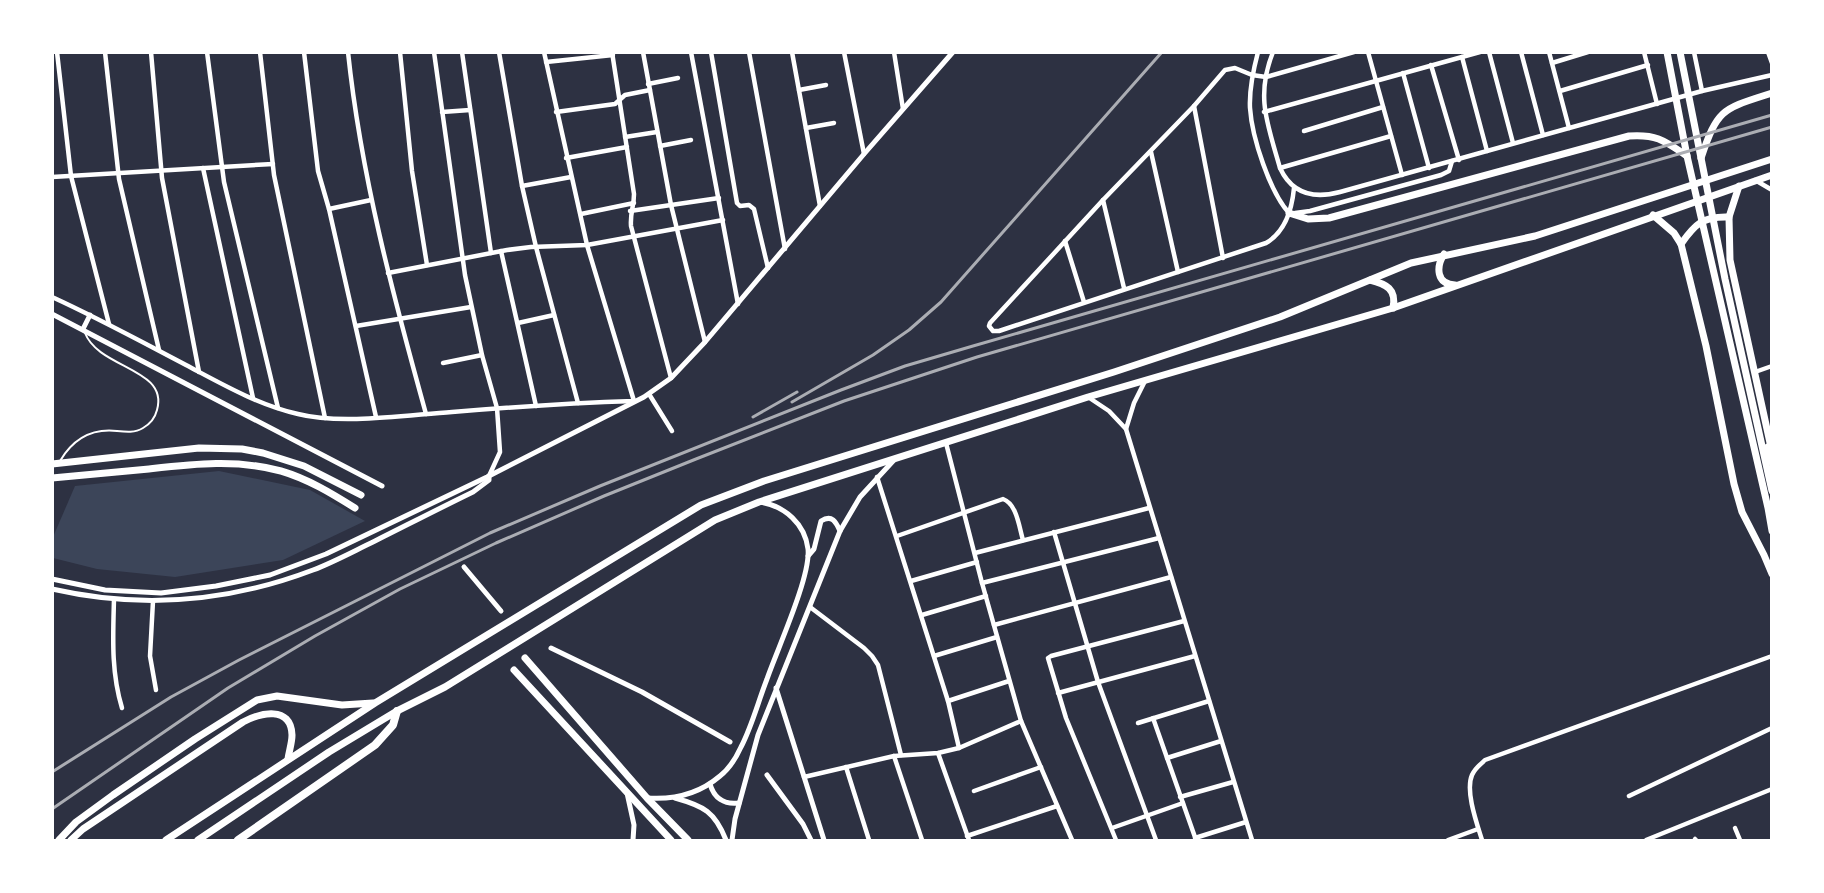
<svg xmlns="http://www.w3.org/2000/svg" width="1824" height="893" viewBox="0 0 1824 893" font-family="Arial,sans-serif">
<rect width="100%" height="100%" fill="#2d3142"/>
<polygon fill="#3c4559" points="219,471 310,490 365,521 283,560 175,577 97,569 53,558 53,537 75,486"/>
<g fill="none" stroke-linecap="round" stroke-linejoin="round">
<path stroke="#fff" stroke-width="2" d="M60 461C73 439 91 428 117 431 126 432 135 433 143 428 150 424 155 418 157 410 169 368 99 369 85 333"/>
<g stroke="#fff" stroke-width="4.5">
<polyline points="57,52 71,176 109,324"/>
<polyline points="105,52 119,179 159,350"/>
<polyline points="151,52 162,178 199,372"/>
<polyline points="207,52 224,182 278,408"/>
<polyline points="260,52 274,175 325,418"/>
<polyline points="304,52 318,171 329,209 376,417"/>
<path d="M348 52C361 176 393 295 426 414"/>
<polyline points="400,52 412,171 427,265"/>
<polyline points="434,52 465,275 482,355 497,408 500,452 489,476"/>
<polyline points="462,52 491,253"/>
<polyline points="499,52 522,186 536,247 578,403"/>
<path d="M612 52 634 194C634 207 630 212 631 226L671 378"/>
<polyline points="643,52 671,205 705,342"/>
<polyline points="691,52 738,304"/>
<polyline points="711,52 737,203 740,206 749,205 754,209 768,268"/>
<polyline points="749,52 785,249"/>
<polyline points="792,52 820,206"/>
<polyline points="844,52 864,154"/>
<polyline points="894,52 903,109"/>
<path d="M1258 52C1253 71 1249 89 1250 108 1252 138 1270 192 1289 213"/>
<path d="M1273 52C1255 97 1268 125 1280 168 1292 194 1314 199 1340 192L1702 91 1772 75"/>
<polyline points="1368,52 1402,175"/>
<polyline points="1489,52 1513,143"/>
<polyline points="1521,52 1543,135"/>
<polyline points="1549,52 1569,128"/>
<polyline points="1644,52 1657,104"/>
<polyline points="1694,52 1702,91"/>
<polyline points="1768,52 1772,63"/>
<polyline points="1462,57 1487,151"/>
<polyline points="546,62 613,55"/>
<polyline points="1552,63 1588,52"/>
<polyline points="1431,65 1459,160"/>
<polyline points="1403,73 1429,168"/>
<polyline points="648,84 678,78"/>
<polyline points="799,90 826,85"/>
<polyline points="1560,91 1648,65"/>
<polyline points="1194,106 1223,258"/>
<polyline points="442,112 470,110"/>
<polyline points="556,112 615,104 625,95 650,90"/>
<polyline points="1264,112 1480,52"/>
<polyline points="806,128 834,123"/>
<polyline points="1304,131 1383,107"/>
<polyline points="625,137 657,132"/>
<polyline points="660,146 691,140"/>
<polyline points="1151,152 1178,272"/>
<polyline points="566,158 627,147"/>
<polyline points="203,168 253,398"/>
<polyline points="1280,168 1391,136"/>
<polyline points="52,177 273,164"/>
<polyline points="1755,180 1772,190"/>
<polyline points="522,186 571,177"/>
<path d="M1294 188C1292 209 1285 232 1266 243L999 331H993L989 326 990 323 1103 200 1194 106 1225 70 1235 68 1252 75 1266 77 1354 52"/>
<polyline points="1103,200 1124,288"/>
<polyline points="329,209 371,200"/>
<polyline points="630,211 719,198"/>
<polyline points="1295,213 1310,211 1441,175 1449,171 1452,161"/>
<polyline points="581,214 634,203"/>
<polyline points="1065,241 1084,302"/>
<polyline points="501,251 536,406"/>
<polyline points="388,273 507,250 531,247 587,245 723,220"/>
<path d="M52 297C98 318 142 342 186 365 222 384 258 405 298 414 341 425 407 415 452 412 513 407 573 403 634 401L587 245 544 52"/>
<polyline points="518,323 554,315"/>
<polyline points="356,326 471,307"/>
<polyline points="443,363 482,355"/>
<polyline points="1755,372 1772,366"/>
<polyline points="649,394 672,431"/>
<polyline points="1088,397 1109,411 1126,429 1252,840"/>
<polyline points="1126,429 1134,403 1145,381"/>
<polyline points="946,443 982,583 1021,721 1072,840"/>
<polyline points="877,477 948,701 959,748"/>
<polyline points="1054,532 1098,682 1156,840"/>
<path d="M897 536 1003 499C1017 504 1019 527 1023 540"/>
<polyline points="975,553 1149,508"/>
<polyline points="911,581 977,562"/>
<polyline points="982,583 1159,538"/>
<path d="M114 599C113 637 111 672 122 708"/>
<polyline points="153,601 150,656 156,690"/>
<polyline points="810,607 864,648 872,656 878,665 901,755"/>
<polyline points="922,615 986,596"/>
<polyline points="994,625 1171,577"/>
<polyline points="934,656 997,637"/>
<polyline points="1058,693 1195,656"/>
<polyline points="948,701 1009,681"/>
<polyline points="1153,718 1196,840"/>
<polyline points="1138,723 1209,701"/>
<polyline points="938,753 969,840"/>
<polyline points="894,756 922,840"/>
<polyline points="1167,758 1221,741"/>
<polyline points="846,767 869,840"/>
<polyline points="804,777 894,756 938,753 959,748 1021,721"/>
<polyline points="974,791 1041,767"/>
<polyline points="1629,796 1772,728"/>
<polyline points="1180,797 1233,782"/>
<polyline points="1112,828 1183,803"/>
<polyline points="1735,828 1740,840"/>
<polyline points="967,836 1057,806"/>
<polyline points="1195,838 1246,822"/>
<polyline points="1695,839 1696,840"/>
<polyline points="1116,840 1066,718 1048,658 1051,656 1184,621"/>
<polyline points="1448,840 1478,829"/>
<path d="M1482 840C1477 824 1465 791 1472 775 1475 768 1480 765 1485 760L1772 656"/>
<polyline points="1646,840 1772,789"/>
</g>
<g stroke="#fff" stroke-width="5">
<polyline points="52,314 382,486"/>
<polyline points="83,329 90,315"/>
<path d="M808 556 814 549 821 521C832 514 836 522 840 531"/>
<polyline points="464,567 501,611"/>
<polyline points="52,579 105,590 161,593 216,586 270,575 326,554 487,477 644,397 671,378 705,342 864,154 953,52"/>
<path d="M52 589C140 609 229 602 313 570 334 562 354 551 375 541 407 525 440 508 473 492L489 480V476"/>
<polyline points="551,648 642,692 730,742"/>
<polyline points="776,688 824,840"/>
<polyline points="767,775 803,824 811,840"/>
<path d="M710 784C714 798 724 805 739 803"/>
<polyline points="627,793 634,825 633,840"/>
<path d="M647 798C674 800 699 794 720 776 729 769 736 758 741 747 752 726 758 702 767 679 777 650 811 576 808 549 805 524 785 506 760 502"/>
<path d="M675 798C704 806 715 812 726 840"/>
<polyline points="732,840 735,819 758,735 840,531 860,497 894,460"/>
</g>
<g stroke="#fff" stroke-width="7">
<polyline points="1667,52 1687,156 1768,508 1772,531"/>
<polyline points="1680,52 1725,279 1772,491"/>
<path d="M1701 158C1718 108 1722 109 1772 93"/>
<polyline points="1739,186 1729,217 1730,260 1772,452"/>
<path d="M1289 213 1308 219 1329 218 1629 136C1657 134 1665 141 1687 156"/>
<polyline points="1653,215 1674,233 1681,244 1706,346 1734,484 1742,512 1764,555 1772,574"/>
<path d="M1681 244C1695 224 1703 216 1729 217"/>
<path d="M1444 254C1436 267 1436 284 1455 285"/>
<path d="M1370 280C1386 284 1397 289 1393 308"/>
<polyline points="1768,447 1772,463"/>
<polyline points="52,464 199,448 242,449 263,453 304,466 361,495"/>
<path d="M52 478C85 475 117 472 149 469 194 464 237 459 281 471 308 479 331 493 355 508"/>
<polyline points="525,658 647,798 688,840"/>
<polyline points="514,670 671,840"/>
<polyline points="59,840 76,822 113,795 195,739 257,700 277,696 342,705 373,703"/>
<path d="M71 840 83 829 243 722C260 713 291 705 292 735 292 743 289 751 288 759"/>
<polyline points="166,840 375,703 701,505 764,481 1114,372 1280,317 1411,263 1535,236 1772,159"/>
<polyline points="198,840 329,752 397,711 445,687 715,520 759,502 1088,397 1393,308 1772,175"/>
</g>
<polyline stroke="#fff" stroke-width="8" points="238,840 375,745 393,725 397,711"/>
<g stroke="#abadb3" stroke-width="3">
<polyline points="792,402 873,355 909,330 941,302 1162,52"/>
<polyline points="753,417 797,392"/>
<polyline points="52,772 171,697 239,660 490,533 600,486 841,390 905,366 973,346 1772,115"/>
<polyline points="52,809 228,688 315,636 400,589 496,543 604,496 696,459 844,401 977,357 1772,127"/>
</g>
</g>
<rect width="1824" height="893" fill="none" stroke="#ffffff" stroke-width="108"/>
</svg>
